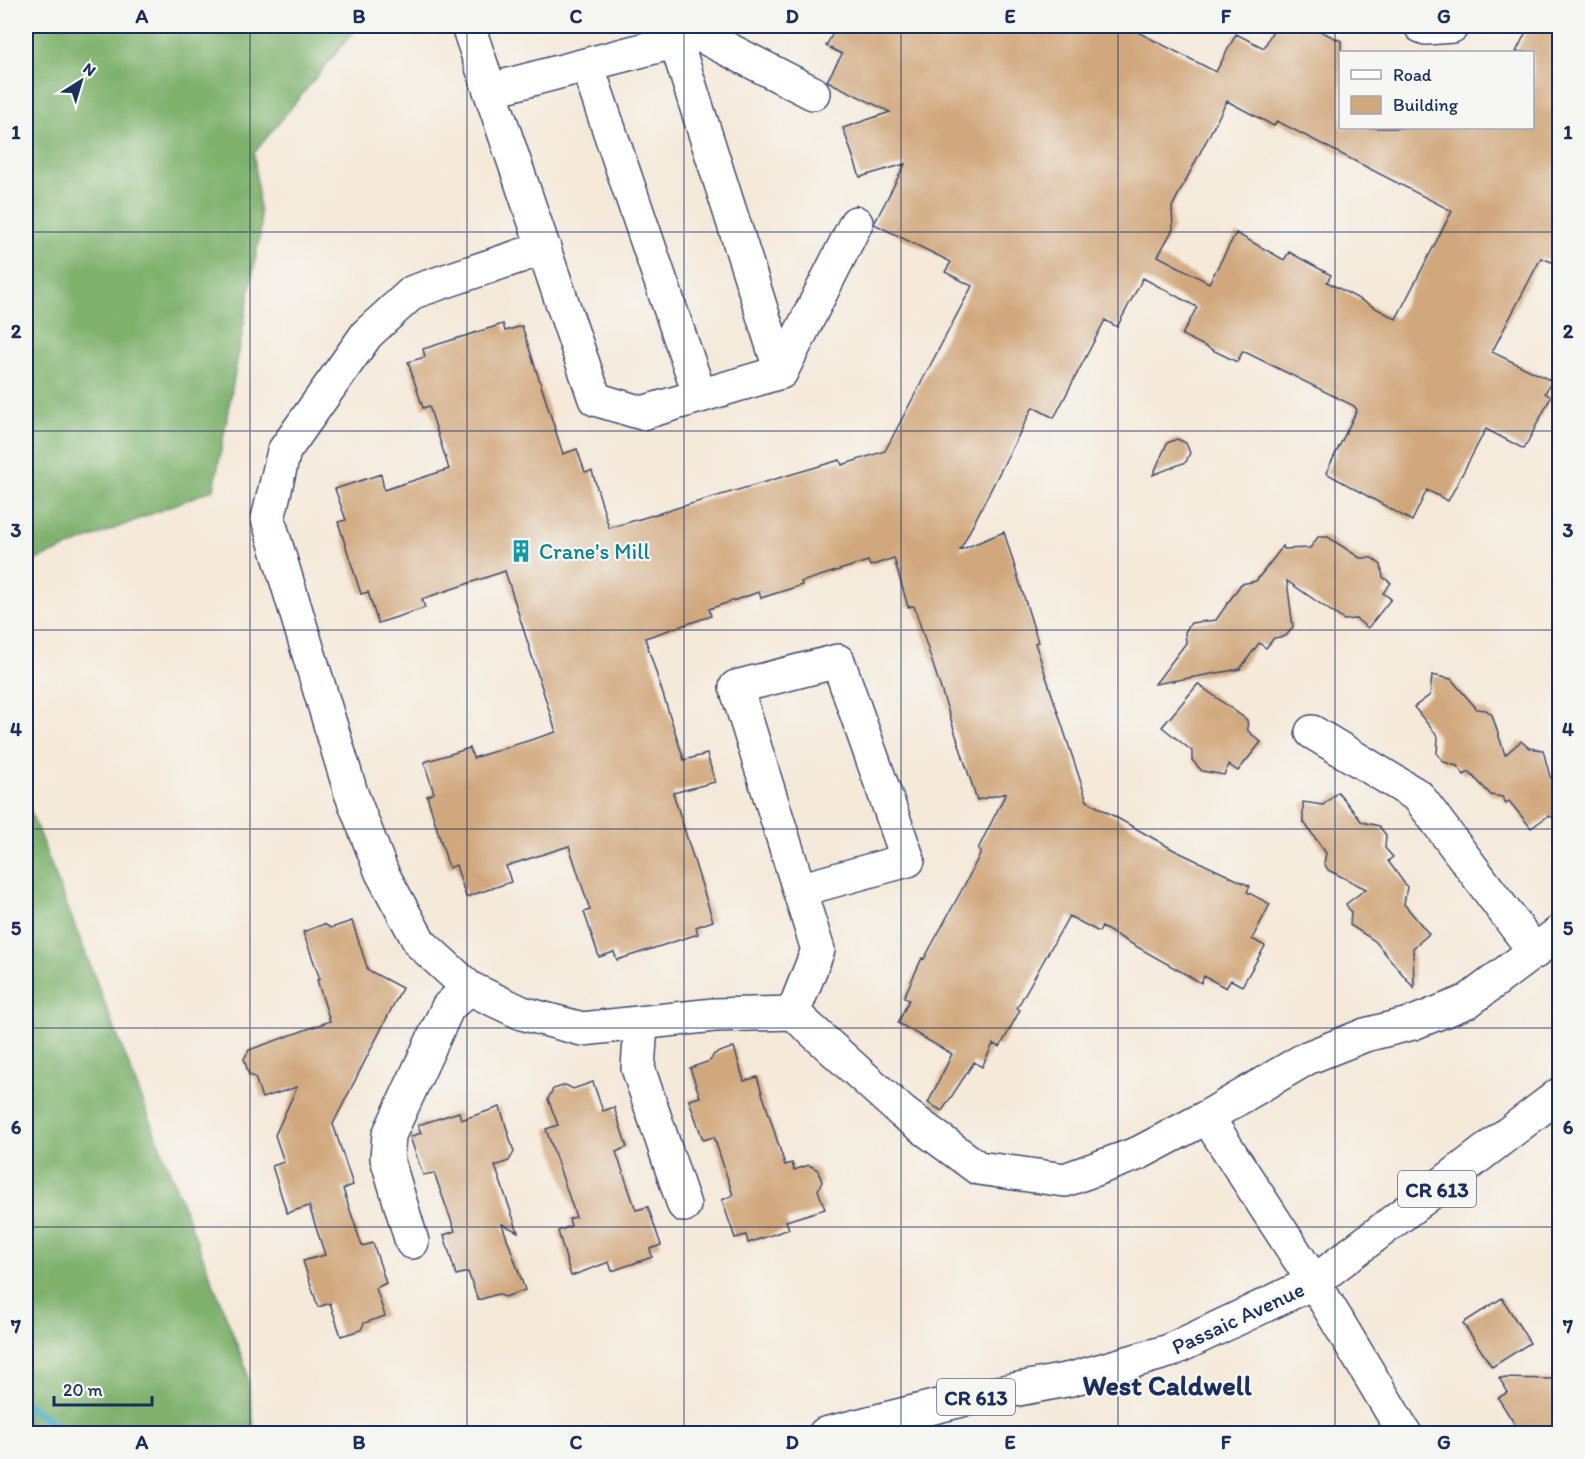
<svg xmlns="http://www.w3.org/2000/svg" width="1585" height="1459" viewBox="0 0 1585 1459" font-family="Itim,sans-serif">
<rect width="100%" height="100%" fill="#f6f6f2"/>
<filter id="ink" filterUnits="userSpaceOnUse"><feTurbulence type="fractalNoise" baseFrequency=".0167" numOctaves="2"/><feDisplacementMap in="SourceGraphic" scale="12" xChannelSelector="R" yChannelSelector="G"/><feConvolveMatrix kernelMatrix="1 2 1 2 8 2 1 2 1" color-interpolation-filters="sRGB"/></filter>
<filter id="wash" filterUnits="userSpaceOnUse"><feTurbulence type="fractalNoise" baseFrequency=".008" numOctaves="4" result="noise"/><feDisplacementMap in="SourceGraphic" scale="24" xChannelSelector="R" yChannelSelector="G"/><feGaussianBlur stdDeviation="1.35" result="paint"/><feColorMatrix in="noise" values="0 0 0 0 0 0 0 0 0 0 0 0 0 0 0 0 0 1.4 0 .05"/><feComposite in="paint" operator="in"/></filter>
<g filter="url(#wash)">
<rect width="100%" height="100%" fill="#f5e9d9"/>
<g fill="#80b26e" stroke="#4e7066" stroke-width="1.5">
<polygon points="26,26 358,26 254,153 261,228 214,489 26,564"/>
<polygon points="26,800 246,1368 255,1433 26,1433"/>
</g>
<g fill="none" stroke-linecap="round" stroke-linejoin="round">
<polyline stroke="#42aac2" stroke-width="9" points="26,1404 67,1434"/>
</g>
<g id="blocks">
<g fill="#d1a87e" fill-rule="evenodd">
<path d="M837 26H1126L1216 72 1236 34 1264 48 1275 26H1310L1341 41V128H1533V52H1516L1529 26H1560V265L1541 258 1492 352 1552 381 1545 393 1551 397 1524 449 1486 429 1448 501 1427 490 1412 521 1326 473 1357 410 1354 406 1243 351 1237 362 1182 335 1197 307 1143 278 1117 327 1105 320 1054 418 1033 407 960 550 1004 532 1038 642 1035 643 1087 801 1174 850 1250 886 1247 892 1270 904 1252 939 1265 946 1242 986 1231 980 1226 988 1204 976 1201 983 1102 927 1099 932 1069 916 1017 1008 1020 1010 1000 1047 993 1044 982 1067 974 1062 942 1111 928 1103 952 1054 898 1023 909 1000 904 997 922 958 924 959 965 884 981 852 978 849 1006 793 977 800 914 606 908 607 894 558 870 566 868 561 801 582 802 585 761 598 759 592 709 609 711 616 645 638 684 760 707 754 715 782 673 793 713 921 696 927 698 934 617 960 614 952 599 957 584 912 590 910 569 846 506 866 511 882 466 897 456 865 449 868 427 796 434 793 424 762 470 748 473 758 556 732 505 571 422 599 425 608 378 623 368 592 361 594 338 522 346 520 335 489 381 474 384 490 449 469 429 406 423 408 408 362 425 357 423 349 503 324 505 331 522 326 563 454 577 449 585 472 592 471 609 528 840 460 842 465 885 451 972 286 945 272 951 262 874 224 905 164 860 177 843 128 890 112 827 81 842 54 826 46ZM1227 101 1274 126 1277 121 1452 211 1396 319 1327 282 1331 275 1289 252 1284 260 1236 233 1209 283 1158 256 1173 229 1172 207Z"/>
<polygon points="1177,439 1186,443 1190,453 1186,462 1153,475 1167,443"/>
<polygon points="1318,537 1328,537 1360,558 1372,558 1381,565 1383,577 1391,583 1383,593 1391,599 1368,628 1356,619 1344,620 1287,581 1293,627 1286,636 1274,638 1266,648 1259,643 1240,669 1155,684 1186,643 1185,632 1191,623 1216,620 1241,584 1256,581 1283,546 1284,549 1310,548"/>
<polygon points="1432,675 1451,679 1477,709 1486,710 1492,715 1505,755 1521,741 1529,748 1543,750 1550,777 1560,788 1560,819 1548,816 1531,828 1509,801 1506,803 1502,797 1491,795 1469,772 1464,775 1457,766 1444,762 1437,754 1438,737 1414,707 1430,695"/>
<polygon points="1198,684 1247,720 1248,731 1261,742 1238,771 1229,765 1224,775 1202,771 1192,760 1192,751 1162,727"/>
<polygon points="1338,792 1362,822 1379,826 1386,835 1385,848 1393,857 1388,861 1407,887 1404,904 1429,934 1413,948 1414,988 1375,941 1350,925 1351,913 1346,904 1366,889 1328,870 1324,863 1326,853 1303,821 1303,802 1323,805"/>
<polygon points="352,921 368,970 402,988 333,1124 353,1185 343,1189 362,1246 373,1243 386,1283 376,1288 385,1316 364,1323 361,1330 341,1336 330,1303 318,1307 303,1261 325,1255 309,1206 287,1213 272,1166 284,1162 275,1135 297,1087 262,1098 255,1077 249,1075 244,1059 249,1050 330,1021 317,980 320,979 303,932 324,924 331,928"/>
<polygon points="734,1047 744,1081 757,1077 785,1165 792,1163 794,1170 809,1165 818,1170 822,1182 818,1190 825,1209 786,1221 789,1229 748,1243 746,1235 735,1238 722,1200 733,1195 714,1137 703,1140 689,1100 700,1097 690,1068 710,1061 714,1054"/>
<polygon points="593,1082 603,1111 614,1107 627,1147 616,1152 636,1210 648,1207 661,1245 650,1249 652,1257 612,1271 609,1262 571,1276 558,1231 571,1226 569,1219 576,1217 546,1129 558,1125 548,1099 553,1089 566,1085 573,1089"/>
<polygon points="500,1107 514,1152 509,1161 495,1166 518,1232 502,1224 525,1290 505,1297 498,1294 478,1300 468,1272 456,1275 444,1235 455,1231 434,1173 423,1175 410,1137 421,1133 418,1125 459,1112 461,1120"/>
<polygon points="1502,1298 1530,1343 1492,1367 1463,1323"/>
<polygon points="1499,1378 1553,1379 1560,1389 1560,1434 1521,1434 1498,1398 1508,1392"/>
</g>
</g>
</g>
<g filter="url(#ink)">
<use href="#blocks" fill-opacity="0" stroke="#3c4b70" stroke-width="1.5"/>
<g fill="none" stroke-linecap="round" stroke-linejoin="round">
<g stroke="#3c4b70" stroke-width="36">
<g id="minor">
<polyline points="468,26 595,399 642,413 781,372 856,223"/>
<polyline points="1421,26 1426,28 1452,26"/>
<polyline points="676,42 781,372"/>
<polyline points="587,65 700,396"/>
<polyline points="490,90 700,35 813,93"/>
<polyline points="544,248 413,292 367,334 284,451 268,519 351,793 382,873 420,943 469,988 522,1013 582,1029 714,1015 793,1013"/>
<polyline points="1312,732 1418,796 1535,952"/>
<polyline points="799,890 908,860 838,661 736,687 818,950 793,1013 902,1112 978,1168 1065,1180 1139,1153 1207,1117 1314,1282 1405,1434"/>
<polyline points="641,1025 638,1068 684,1205"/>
<polyline points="1207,1117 1307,1058 1365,1035 1413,1023 1468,1001 1560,932"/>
<polyline points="412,1242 387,1158 389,1135 448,1007 469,988"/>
</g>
</g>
<g stroke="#3c4b70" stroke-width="36">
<polyline id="major" points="825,1434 966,1399 1071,1379 1169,1351 1314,1282 1560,1094"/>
</g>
<use href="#minor" stroke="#fff" stroke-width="33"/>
<use href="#major" stroke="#fff" stroke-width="33"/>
</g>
</g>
<path fill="none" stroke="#1b2f5e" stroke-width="1.5" stroke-opacity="0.55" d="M250 26V1434M467 26V1434M684 26V1434M901 26V1434M1118 26V1434M1335 26V1434M26 232H1560M26 431H1560M26 630H1560M26 829H1560M26 1028H1560M26 1227H1560"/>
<defs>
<g id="building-bare" transform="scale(1.8)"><path d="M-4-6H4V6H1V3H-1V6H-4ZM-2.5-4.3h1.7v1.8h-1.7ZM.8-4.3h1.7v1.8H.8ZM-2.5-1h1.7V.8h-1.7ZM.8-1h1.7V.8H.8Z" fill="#0f9aa8" stroke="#f6f6f2" stroke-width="2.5" paint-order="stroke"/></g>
</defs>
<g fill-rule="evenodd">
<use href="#building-bare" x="521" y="551"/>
</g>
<g text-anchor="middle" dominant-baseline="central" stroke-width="4.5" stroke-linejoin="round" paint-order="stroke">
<g fill="#f6f6f2" stroke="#5d6b8a" stroke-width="1.5">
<rect x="1398" y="1171" width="78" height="36" rx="4.5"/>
<rect x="937" y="1379" width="78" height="36" rx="4.5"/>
</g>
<g font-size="21" font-weight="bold" fill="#1b2f5e">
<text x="1437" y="1189">CR 613</text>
<text x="976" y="1397">CR 613</text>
</g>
<g font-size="22" fill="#0d838f" stroke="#f6f6f2" text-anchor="start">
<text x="539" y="551">Crane's Mill</text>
</g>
<g font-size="22" fill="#1b2f5e" stroke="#f6f6f2">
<text transform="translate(1238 1318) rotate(-25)">Passaic Avenue</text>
</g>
<g font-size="28" font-weight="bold" fill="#1b2f5e" stroke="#f6f6f2">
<text x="1167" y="1385">West Caldwell</text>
</g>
</g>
<rect width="1585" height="1459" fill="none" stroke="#f6f6f2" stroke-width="66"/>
<rect x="1339" y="51" width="195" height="78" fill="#f6f6f2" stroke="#9ea6b7" stroke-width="1.5"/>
<rect x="1351" y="70" width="30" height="9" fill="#ffffff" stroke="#9ea6b7" stroke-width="1.5"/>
<text x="1393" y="81" font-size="18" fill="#1b2f5e">Road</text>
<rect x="1351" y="96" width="30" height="18" fill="#d1a87e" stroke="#9ea6b7" stroke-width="1.5"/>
<text x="1393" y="111" font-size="18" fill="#1b2f5e">Building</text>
<g transform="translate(81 81) rotate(37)" stroke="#f6f6f2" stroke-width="4.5" paint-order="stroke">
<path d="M0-4.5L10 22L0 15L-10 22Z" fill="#1b2f5e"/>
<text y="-9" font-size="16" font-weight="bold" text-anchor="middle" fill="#1b2f5e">N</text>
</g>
<path d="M54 1396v9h98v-9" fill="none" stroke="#1b2f5e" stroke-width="3"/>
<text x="63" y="1396" font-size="18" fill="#1b2f5e" stroke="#f6f6f2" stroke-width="4.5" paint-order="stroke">20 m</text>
<rect x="33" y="33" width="1519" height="1393" fill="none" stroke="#1b2f5e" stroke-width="2"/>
<g font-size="20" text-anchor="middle" font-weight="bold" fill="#1b2f5e">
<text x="142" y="23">A</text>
<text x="359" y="23">B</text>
<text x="576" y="23">C</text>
<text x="792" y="23">D</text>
<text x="1010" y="23">E</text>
<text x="1226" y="23">F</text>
<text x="1444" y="23">G</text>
<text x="16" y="139">1</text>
<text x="1568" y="139">1</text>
<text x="16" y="338">2</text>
<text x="1568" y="338">2</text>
<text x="16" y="537">3</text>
<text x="1568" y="537">3</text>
<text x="16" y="736">4</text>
<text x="1568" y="736">4</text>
<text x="16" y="935">5</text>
<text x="1568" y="935">5</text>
<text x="16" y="1134">6</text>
<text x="1568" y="1134">6</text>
<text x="16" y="1333">7</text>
<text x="1568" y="1333">7</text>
<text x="142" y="1449">A</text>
<text x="359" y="1449">B</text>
<text x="576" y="1449">C</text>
<text x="792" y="1449">D</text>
<text x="1010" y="1449">E</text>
<text x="1226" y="1449">F</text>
<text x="1444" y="1449">G</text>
</g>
</svg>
